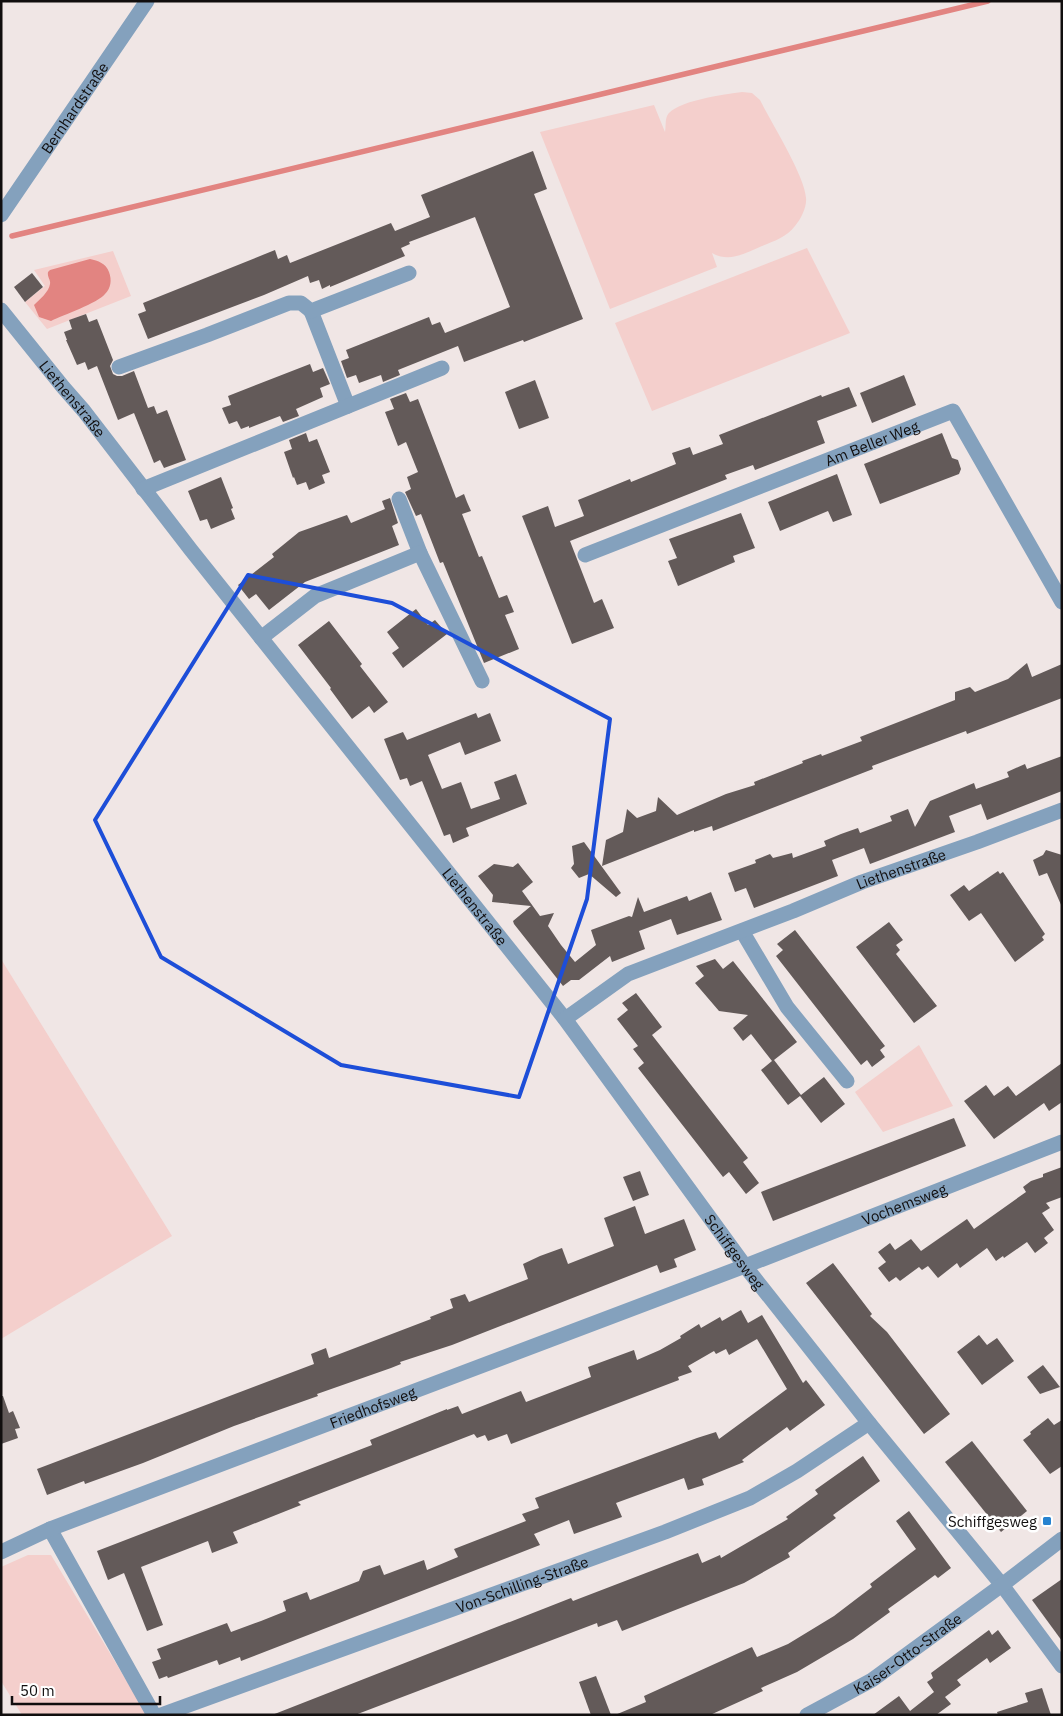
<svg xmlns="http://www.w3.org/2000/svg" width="1063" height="1716" viewBox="0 0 1063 1716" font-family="'IBM Plex Sans',sans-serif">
<rect width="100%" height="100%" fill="#f0e6e5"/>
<g fill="#f4cfcc">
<path d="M742 92 752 93 760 100C771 122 805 176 806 198 807 207 801 219 795 226 787 237 774 241 762 246 746 253 729 263 712 253L717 267 610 309 540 132 654 105 665 132C666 128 665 121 667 116 674 101 726 94 742 92Z"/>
<polygon points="807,248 850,333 652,411 615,323"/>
<polygon points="113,251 131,296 47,329 25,302 45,286 34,270"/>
<polygon points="1,959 172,1236 1,1339"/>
<polygon points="919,1045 953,1106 883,1132 855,1092"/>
<polygon points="28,1555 51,1555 147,1715 22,1715 1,1681 1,1567"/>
</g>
<path fill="#e28481" d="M90 259C98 261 106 263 109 272 112 280 111 288 105 294 98 303 63 315 51 321L39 317 34 305C39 300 49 292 50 284 51 280 47 277 48 272L50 270Z"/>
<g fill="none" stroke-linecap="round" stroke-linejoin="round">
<polyline stroke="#e28481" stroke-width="5.5" points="12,236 988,1"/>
</g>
<g fill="#635a59">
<polygon points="533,151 547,189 534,194 583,319 524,342 523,340 464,362 458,346 398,370 400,375 383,382 381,375 359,383 356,375 347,378 341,361 349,358 346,350 429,317 432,325 440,322 445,333 510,307 475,217 409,242 410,244 401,248 405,256 330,287 330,285 322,289 319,280 310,283 308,276 264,295 148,339 138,314 146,311 143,303 275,250 278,259 287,255 290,263 391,223 395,231 430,217 421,195"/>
<polygon points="32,273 43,287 25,302 14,287"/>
<polygon points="86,314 89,322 97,319 113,360 110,366 113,374 117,376 122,376 134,371 148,408 154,406 157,414 167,410 186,460 164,468 160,460 154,463 134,413 118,420 97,366 88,370 85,362 77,365 66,340 67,340 64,332 72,329 69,320"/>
<polygon points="310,364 313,372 323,368 330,384 320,388 323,397 296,409 299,416 283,422 280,416 249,428 249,426 241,429 237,421 229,424 222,408 231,405 228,396"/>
<polygon points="904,375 916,405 872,423 860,393"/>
<polygon points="535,380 549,418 519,429 505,392"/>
<polygon points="849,387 857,406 817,421 825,443 755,470 753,465 725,475 727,479 570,541 594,603 602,599 614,628 572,644 522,516 548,506 555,527 584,516 578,500 630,479 631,482 676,464 672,453 690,447 693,455 723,444 719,435 821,395 822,397"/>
<polygon points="406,393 410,402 418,399 456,498 464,494 467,502 471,511 462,514 479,557 482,556 499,598 507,595 514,612 505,615 519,649 484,663 443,562 440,563 421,514 416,516 405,492 411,489 407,477 418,472 406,442 398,446 385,412 394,409 390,399"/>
<polygon points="306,433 309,442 317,439 330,472 322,475 325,483 309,490 306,482 297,485 294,477 293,478 284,452 292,449 289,440"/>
<polygon points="942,433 952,458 958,460 961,469 959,474 880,504 864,464"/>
<polygon points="837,474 852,515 833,522 828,511 780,531 768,502"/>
<polygon points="221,477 233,508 231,509 235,519 211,529 207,519 200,521 188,491"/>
<polygon points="390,498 398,523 392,526 399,545 305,582 269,610 256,594 249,599 238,585 274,557 272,554 299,532 347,515 351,523 385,509 382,501"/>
<polygon points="741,513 755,548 733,556 735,562 678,586 668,561 677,558 669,539"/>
<polygon points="416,609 428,625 435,620 447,634 403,668 392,653 399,648 387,632"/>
<polygon points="329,621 362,664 360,666 388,702 374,713 369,706 352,719 330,689 331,688 298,645"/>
<polygon points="1027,663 1032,677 1062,664 1062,698 967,734 966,731 872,766 873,769 713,831 712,826 694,832 694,830 602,866 606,840 623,832 627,809 637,818 656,811 658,797 677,815 726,794 755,785 754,782 803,763 802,761 821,754 822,756 862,741 860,737 955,700 955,692 970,687 975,692 1008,679"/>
<polygon points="476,713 478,718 490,713 501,741 465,755 460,742 428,755 442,789 461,782 471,809 500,799 494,782 516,774 527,804 466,828 469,836 453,843 450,834 444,836 422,781 410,786 407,778 400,780 384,739 403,732 407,740"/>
<polygon points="1062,756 1062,791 987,820 981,804 949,816 955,832 870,864 864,848 832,860 838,876 754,908 746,888 735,892 728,873 756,863 755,860 770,854 773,858 792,853 793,858 826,846 824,841 841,834 858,828 860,833 892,821 890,816 908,809 915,827 930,801 974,783 976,789 1009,777 1007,772 1025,764 1027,769"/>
<polygon points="584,842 621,893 616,897 589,874 579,878 571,868 574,864 572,846"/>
<polygon points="1046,850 1062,855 1062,907 1047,873 1039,876 1033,860 1043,855"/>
<polygon points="518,863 533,882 522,891 540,916 554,913 548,926 561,945 575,962 596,945 591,930 629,916 632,917 638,897 644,912 687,896 689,901 711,892 722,920 677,935 671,919 639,931 645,949 612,962 610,956 579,980 571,980 563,986 514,924 513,921 531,906 492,902 493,895 478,876 494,864 513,867"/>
<polygon points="998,871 1000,874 1003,872 1045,934 1042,937 1044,940 1015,962 981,913 969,921 950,895 964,885 969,891"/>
<polygon points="889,922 903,940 896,945 900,950 896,954 937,1006 914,1023 856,947"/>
<polygon points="795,930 885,1046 880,1050 885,1057 872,1067 867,1060 861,1065 776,956 783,950 777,944"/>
<polygon points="715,959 723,969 733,961 797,1042 774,1060 801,1095 824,1077 845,1104 821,1123 800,1096 788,1105 761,1070 772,1061 751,1034 743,1041 733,1028 748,1015 719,1011 695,983 704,976 696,966"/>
<polygon points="636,993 662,1027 652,1035 748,1158 743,1162 759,1183 746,1194 729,1172 723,1177 638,1068 644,1063 633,1049 638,1046 617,1019 628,1010 622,1003"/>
<polygon points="1062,1063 1062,1102 1049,1111 1044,1103 994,1139 964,1101 986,1085 994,1096 1008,1086 1016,1096"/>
<polygon points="954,1118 966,1146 773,1221 761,1192"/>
<polygon points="1062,1167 1062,1197 1046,1203 1050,1208 1042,1213 1054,1230 1044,1238 1048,1243 1035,1253 1027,1242 1004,1258 1003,1256 996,1261 987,1248 960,1268 957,1263 938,1278 928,1266 922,1270 919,1267 900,1281 896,1277 889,1282 878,1268 886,1262 878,1252 890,1243 895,1250 911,1239 921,1251 967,1219 974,1229 1026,1192 1023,1187 1031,1181 1043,1177 1043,1174"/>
<polygon points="640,1171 649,1195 633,1201 623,1177"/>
<polygon points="635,1206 645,1234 684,1219 696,1250 674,1259 677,1267 660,1273 657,1265 452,1345 400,1362 401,1364 391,1368 317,1394 318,1396 234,1426 143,1463 85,1484 84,1481 47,1495 37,1469 314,1364 311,1354 326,1348 329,1358 431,1319 430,1317 453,1308 450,1299 465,1294 469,1302 528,1279 523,1264 540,1256 562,1248 568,1264 614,1246 604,1218"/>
<polygon points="833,1263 872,1314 870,1316 887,1332 950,1414 924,1434 806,1283"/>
<polygon points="741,1310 748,1323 762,1315 803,1383 806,1380 825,1405 790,1431 787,1427 742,1460 744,1462 702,1479 704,1485 688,1490 684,1478 616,1503 622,1517 574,1534 569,1520 534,1534 540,1545 241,1661 240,1657 219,1665 217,1660 168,1678 167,1676 159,1679 152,1662 161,1659 157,1649 227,1623 231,1632 261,1621 286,1611 283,1601 307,1592 310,1600 359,1581 363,1571 380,1565 384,1575 424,1560 427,1570 458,1557 454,1549 526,1521 522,1514 539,1508 535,1498 697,1438 716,1432 719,1439 787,1389 757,1339 729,1355 726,1349 716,1354 714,1351 688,1366 692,1372 678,1377 679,1380 511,1444 507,1434 488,1441 485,1435 477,1438 474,1434 298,1502 301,1505 233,1532 238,1543 212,1553 208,1541 141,1567 163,1625 147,1631 124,1573 108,1580 97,1551 372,1445 370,1440 447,1409 447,1410 458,1406 462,1414 521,1391 526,1402 591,1377 588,1367 634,1350 637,1360 660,1350 681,1338 680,1336 699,1324 701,1328 720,1317 722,1321"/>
<polygon points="979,1335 987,1345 997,1338 1014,1361 982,1385 957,1352"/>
<polygon points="1043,1365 1060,1387 1040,1394 1027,1377"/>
<polygon points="1,1396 3,1396 9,1413 13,1411 20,1428 15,1429 18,1438 1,1444"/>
<polygon points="1048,1418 1054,1425 1062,1420 1062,1466 1050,1474 1023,1440 1031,1434 1030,1432"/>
<polygon points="972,1441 1027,1511 1001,1532 945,1462"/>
<polygon points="863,1456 880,1481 833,1515 836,1518 788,1553 790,1557 744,1583 622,1631 617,1620 598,1627 597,1623 355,1715 272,1715 571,1598 573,1601 698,1553 702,1563 720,1555 721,1558 788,1519 786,1517 818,1494 815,1490"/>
<polygon points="909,1511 951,1568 938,1578 935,1575 920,1586 888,1609 890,1612 853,1639 797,1672 761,1688 763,1691 710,1715 615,1715 646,1702 644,1696 752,1647 757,1657 788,1644 834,1616 872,1587 870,1584 916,1549 896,1521"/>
<polygon points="1062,1579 1062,1641 1032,1600"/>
<polygon points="989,1630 992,1635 998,1630 1011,1648 990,1663 987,1658 957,1680 961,1685 945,1697 951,1704 936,1715 873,1715 899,1696 910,1711 934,1692 927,1682 933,1678 931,1673"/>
<polygon points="596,1676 611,1715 591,1715 579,1682"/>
<polygon points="1042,1688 1051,1715 998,1715 997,1712 1028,1702 1025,1693"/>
</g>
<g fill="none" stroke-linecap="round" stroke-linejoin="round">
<g stroke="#84a1bd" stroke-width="15">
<path id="s1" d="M1 215 147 1"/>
<path id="s2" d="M1 310 63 387 84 411 191 550 565 1019 745 1266 869 1423 1002 1585 1062 1666"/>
<polyline points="311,311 348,406"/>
<polyline points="119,367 207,335 289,303 301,303 311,311 409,273"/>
<polyline points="143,489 442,368"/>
<polyline points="399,499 420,553"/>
<path id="s3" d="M585 555 953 411 1062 602"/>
<polyline points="261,638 315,596 420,553 482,681"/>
<polyline points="742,931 787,1007 847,1081"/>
<path id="s4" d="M565 1019 628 974 793 911 862 882 977 842 1062 810"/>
<polyline points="50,1529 154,1715"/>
<path id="s5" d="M1 1552 50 1529 745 1266 1062 1142"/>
<path id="s6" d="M161 1715 665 1532 750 1498 797 1471 869 1423"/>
<path id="s7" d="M807 1715 872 1680 1002 1585 1062 1539"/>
</g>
</g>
<path fill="none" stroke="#1d4ed8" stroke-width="4" stroke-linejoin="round" d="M248 575 392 603 610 719 587 899 519 1097 341 1065 161 957 95 820Z"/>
<rect fill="#2783d0" stroke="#fff" stroke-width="2" x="1042" y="1516" width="10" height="10" rx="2.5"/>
<g text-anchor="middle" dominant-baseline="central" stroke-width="5" stroke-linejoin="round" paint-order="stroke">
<g font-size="15" fill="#110e0e" stroke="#fff">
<text stroke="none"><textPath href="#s1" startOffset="130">Bernhardstraße</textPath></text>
<text stroke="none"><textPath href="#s2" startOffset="114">Liethenstraße</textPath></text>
<text stroke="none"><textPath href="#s3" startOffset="308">Am Beller Weg</textPath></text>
<text stroke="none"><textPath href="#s4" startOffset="370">Liethenstraße</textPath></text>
<text stroke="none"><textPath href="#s2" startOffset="762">Liethenstraße</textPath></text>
<text stroke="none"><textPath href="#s5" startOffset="968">Vochemsweg</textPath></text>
<text stroke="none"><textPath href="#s2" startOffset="1194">Schiffgesweg</textPath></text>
<text stroke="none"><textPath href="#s5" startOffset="399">Friedhofsweg</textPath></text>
<text stroke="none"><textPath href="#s6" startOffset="384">Von-Schilling-Straße</textPath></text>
<text stroke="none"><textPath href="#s7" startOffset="118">Kaiser-Otto-Straße</textPath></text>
</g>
<g font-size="15" fill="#110e0e" stroke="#fff" text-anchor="end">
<text x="1037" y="1521">Schiffgesweg</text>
</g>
</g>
<rect width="1063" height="1716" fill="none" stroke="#110e0e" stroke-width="5"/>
<path d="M12 1696v8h148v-8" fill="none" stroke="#110e0e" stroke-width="2.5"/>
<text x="20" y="1696" font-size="15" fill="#110e0e" stroke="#ffffff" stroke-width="4" paint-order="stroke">50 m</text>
</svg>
